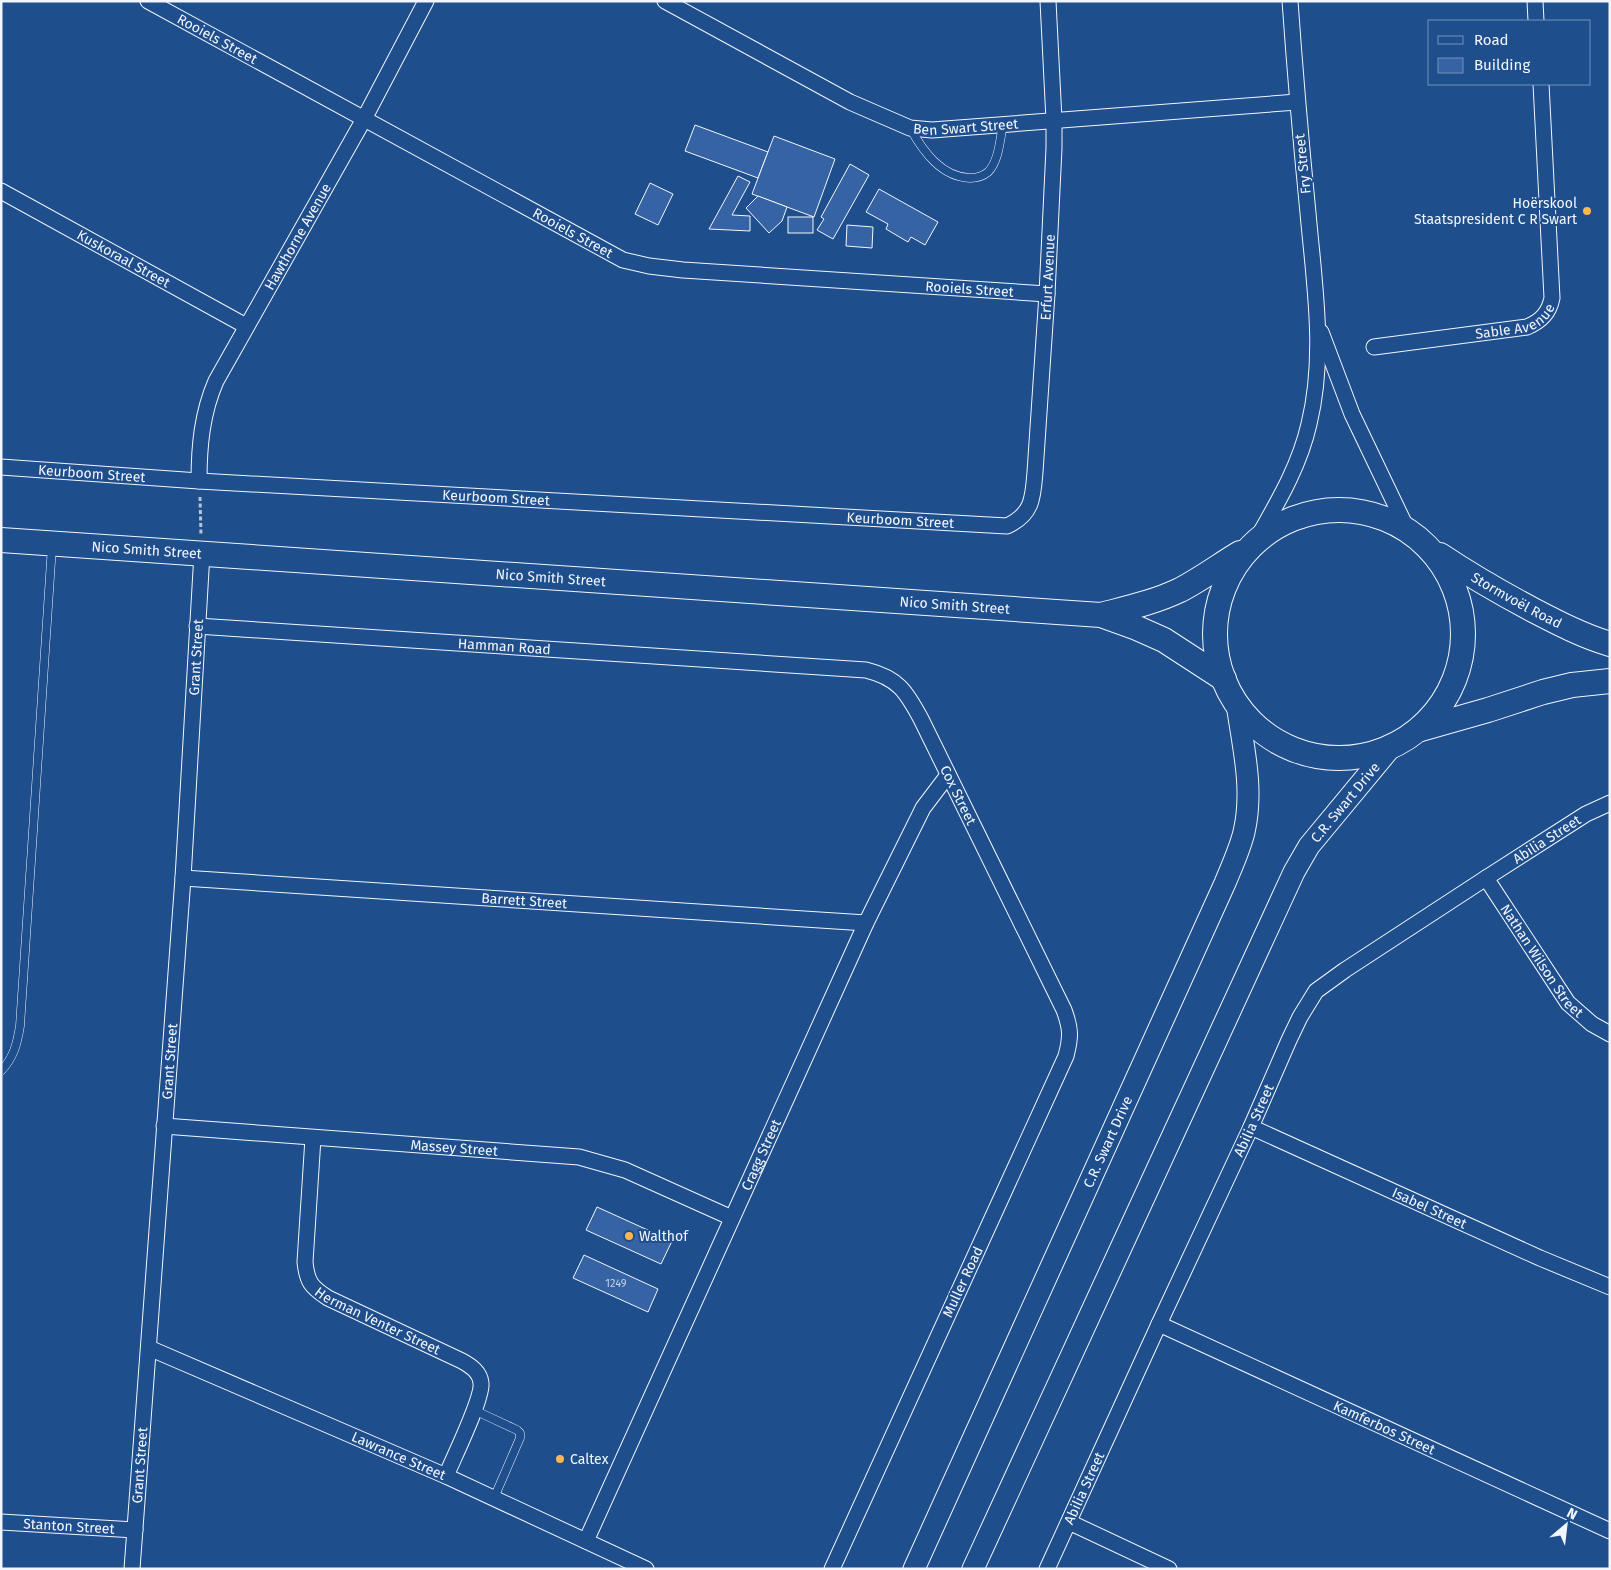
<svg xmlns="http://www.w3.org/2000/svg" width="1611" height="1570" viewBox="0 0 1611 1570" font-family="'Fira Sans',sans-serif">
<rect width="100%" height="100%" fill="#1f4e8c"/>
<g fill="#3563a3" stroke="#f2f6ff">
<polygon points="695,125 768,152 758,178 685,151"/>
<polygon points="774,136 835,159 814,217 752,194"/>
<polygon points="850,164 869,175 833,239 817,230 824,219 821,217"/>
<polygon points="738,176 750,182 732,215 750,216 750,231 709,229"/>
<polygon points="650,183 673,194 658,225 635,214"/>
<polygon points="879,189 938,222 925,245 911,237 908,242 886,229 888,224 866,212"/>
<polygon points="758,196 787,207 782,221 769,233 746,208"/>
<rect x="788" y="217" width="25" height="16"/>
<polygon points="847,225 873,227 872,248 846,246"/>
<polygon points="597,1207 672,1241 661,1264 586,1230"/>
<polygon points="584,1255 658,1289 648,1312 573,1278"/>
</g>
<g fill="none" stroke-linecap="round" stroke-linejoin="round">
<g stroke="#f2f6ff" stroke-width="9">
<g id="service">
<path d="M910 128C923 151 941 177 970 178 976 178 982 177 988 172 999 161 1000 139 1003 124"/>
<path d="M1 1071C14 1057 17 1044 20 1026L52 546"/>
<polyline points="474,1410 517,1430 520,1433 520,1438 494,1498"/>
</g>
</g>
<g stroke="#f2f6ff" stroke-width="17">
<g id="minor">
<path id="s1" d="M148 1 623 260 649 266 683 270 1047 294"/>
<path id="s2" d="M665 1 850 102 910 128 932 130 1297 102"/>
<polyline points="1535,1 1536,21"/>
<path id="s3" d="M1 191 246 326"/>
<polyline points="1321,332 1352,414 1408,531"/>
<path id="s4" d="M1374 347 1527 327C1541 321 1549 313 1552 298L1541 84"/>
<path id="s5" d="M1 467 199 481 1007 526C1033 514 1033 497 1035 472L1047 294 1054 148V120L1048 1"/>
<path id="s6" d="M199 481C199 446 202 413 216 381L364 119 426 1"/>
<path d="M1254 544C1276 505 1299 468 1309 424 1326 355 1314 282 1308 213 1301 142 1295 72 1290 1"/>
<path id="s7" d="M197 626 866 670C898 678 906 691 921 719L1064 1010C1071 1029 1071 1037 1066 1056L832 1569"/>
<path id="s8" d="M183 878 866 923"/>
<path id="s9" d="M1486 878 1568 1003 1592 1024 1610 1034"/>
<path id="s10" d="M164 1126 579 1157 625 1170 732 1218"/>
<path id="s11" d="M1251 1127 1540 1258 1610 1287"/>
<path id="s12" d="M313 1138 305 1262C307 1282 311 1287 328 1298L462 1361C471 1366 480 1372 481 1383 483 1398 453 1459 446 1476"/>
<path id="s13" d="M1159 1324 1610 1531"/>
<path id="s14" d="M149 1348 446 1476 646 1569"/>
<path id="s15" d="M1 1522 135 1530"/>
<polyline points="1069,1522 1169,1569"/>
<path id="s16" d="M586 1541 866 923 923 808 948 775"/>
<path id="s17" d="M132 1569 183 878 202 553"/>
<path id="s18" d="M1047 1569 1159 1324 1251 1127 1289 1040 1300 1017 1316 991 1345 970 1486 878 1586 814 1610 803"/>
</g>
</g>
<g stroke="#f2f6ff" stroke-width="23">
<g id="secondary">
<path id="s19" d="M914 1569 1225 883C1232 866 1240 849 1244 832 1254 789 1243 747 1237 704"/>
<path id="s20" d="M973 1569 1294 872 1309 846 1391 747"/>
</g>
</g>
<g stroke="#f2f6ff" stroke-width="26">
<g id="primary">
<circle cx="1339" cy="634" r="124"/>
<path id="s21" d="M1 540 1101 615 1137 628 1164 640 1224 679"/>
<path id="s22" d="M1440 555C1470 575 1501 593 1533 610 1558 623 1583 636 1610 644"/>
<path d="M1101 615C1128 608 1155 602 1180 590 1201 579 1220 565 1240 553"/>
<polyline points="1421,729 1488,710 1543,692 1572,685 1610,681"/>
</g>
</g>
<polyline stroke="#b3c4dc" stroke-width="3" stroke-dasharray="4 2.5" stroke-linecap="butt" points="200,497 201,535"/>
<use href="#service" stroke="#1f4e8c" stroke-width="8"/>
<use href="#minor" stroke="#1f4e8c" stroke-width="15"/>
<use href="#secondary" stroke="#1f4e8c" stroke-width="21"/>
<use href="#primary" stroke="#1f4e8c" stroke-width="24"/>
</g>
<g fill="#ffb74d" stroke="#1f4e8c" stroke-width="2">
<circle cx="1587" cy="211" r="5"/>
<circle cx="629" cy="1236" r="5"/>
<circle cx="560" cy="1459" r="5"/>
</g>
<g text-anchor="middle" dominant-baseline="central" stroke-width="4" stroke-linejoin="round" paint-order="stroke">
<g font-size="11" fill="#c3d1e8">
<text x="616" y="1283">1249</text>
</g>
<g font-size="14" fill="#f2f6ff" stroke="#1f4e8c">
<text stroke="none"><textPath href="#s1" startOffset="79">Rooiels Street</textPath></text>
<text stroke="none"><textPath href="#s2" startOffset="332">Ben Swart Street</textPath></text>
<text transform="translate(1303 164) rotate(-96)">Fry Street</text>
<text stroke="none"><textPath href="#s1" startOffset="484">Rooiels Street</textPath></text>
<text stroke="none"><textPath href="#s6" startOffset="268">Hawthorne Avenue</textPath></text>
<text stroke="none"><textPath href="#s3" startOffset="140">Kuskoraal Street</textPath></text>
<text stroke="none"><textPath href="#s5" startOffset="1268">Erfurt Avenue</textPath></text>
<text stroke="none"><textPath href="#s1" startOffset="889">Rooiels Street</textPath></text>
<text stroke="none"><textPath href="#s4" startOffset="145">Sable Avenue</textPath></text>
<text stroke="none"><textPath href="#s5" startOffset="91">Keurboom Street</textPath></text>
<text stroke="none"><textPath href="#s5" startOffset="496">Keurboom Street</textPath></text>
<text stroke="none"><textPath href="#s5" startOffset="901">Keurboom Street</textPath></text>
<text stroke="none"><textPath href="#s21" startOffset="146">Nico Smith Street</textPath></text>
<text stroke="none"><textPath href="#s21" startOffset="551">Nico Smith Street</textPath></text>
<text stroke="none"><textPath href="#s22" startOffset="89">Stormvoël Road</textPath></text>
<text stroke="none"><textPath href="#s21" startOffset="956">Nico Smith Street</textPath></text>
<text stroke="none"><textPath href="#s7" startOffset="308">Hamman Road</textPath></text>
<text stroke="none"><textPath href="#s17" startOffset="914">Grant Street</textPath></text>
<text stroke="none"><textPath href="#s7" startOffset="832">Cox Street</textPath></text>
<text stroke="none"><textPath href="#s20" startOffset="854">C.R. Swart Drive</textPath></text>
<text stroke="none"><textPath href="#s18" startOffset="914">Abilia Street</textPath></text>
<text stroke="none"><textPath href="#s8" startOffset="342">Barrett Street</textPath></text>
<text stroke="none"><textPath href="#s9" startOffset="100">Nathan Wilson Street</textPath></text>
<text stroke="none"><textPath href="#s17" startOffset="509">Grant Street</textPath></text>
<text stroke="none"><textPath href="#s18" startOffset="494">Abilia Street</textPath></text>
<text stroke="none"><textPath href="#s19" startOffset="469">C.R. Swart Drive</textPath></text>
<text stroke="none"><textPath href="#s10" startOffset="291">Massey Street</textPath></text>
<text stroke="none"><textPath href="#s16" startOffset="424">Cragg Street</textPath></text>
<text stroke="none"><textPath href="#s11" startOffset="196">Isabel Street</textPath></text>
<text transform="translate(963 1282) rotate(-65)">Muller Road</text>
<text stroke="none"><textPath href="#s12" startOffset="224">Herman Venter Street</textPath></text>
<text stroke="none"><textPath href="#s13" startOffset="248">Kamferbos Street</textPath></text>
<text stroke="none"><textPath href="#s14" startOffset="272">Lawrance Street</textPath></text>
<text stroke="none"><textPath href="#s17" startOffset="104">Grant Street</textPath></text>
<text stroke="none"><textPath href="#s18" startOffset="89">Abilia Street</textPath></text>
<text stroke="none"><textPath href="#s15" startOffset="68">Stanton Street</textPath></text>
</g>
<g font-size="14" fill="#f2f6ff" stroke="#1f4e8c" text-anchor="start">
<text x="1577" y="203" text-anchor="end">Hoërskool<tspan x="1577" dy="16">Staatspresident C R Swart</tspan></text>
<text x="639" y="1236">Walthof</text>
<text x="570" y="1459">Caltex</text>
</g>
</g>
<rect width="1611" height="1570" fill="none" stroke="#f2f6ff" stroke-width="5"/>
<rect x="1428" y="20" width="162" height="65" fill="#1f4e8c" stroke="#7391ba"/>
<rect x="1438" y="36" width="25" height="8" fill="#1f4e8c" stroke="#7391ba"/>
<text x="1474" y="45" font-size="15" fill="#f2f6ff">Road</text>
<rect x="1438" y="58" width="25" height="15" fill="#3563a3" stroke="#7391ba"/>
<text x="1474" y="70" font-size="15" fill="#f2f6ff">Building</text>
<g transform="translate(1566 1525) rotate(28)" stroke="#1f4e8c" stroke-width="4" paint-order="stroke">
<path d="M0-4L9 19L0 12L-9 19Z" fill="#f2f6ff"/>
<text y="-8" font-size="14" font-weight="bold" text-anchor="middle" fill="#f2f6ff">N</text>
</g>
</svg>
